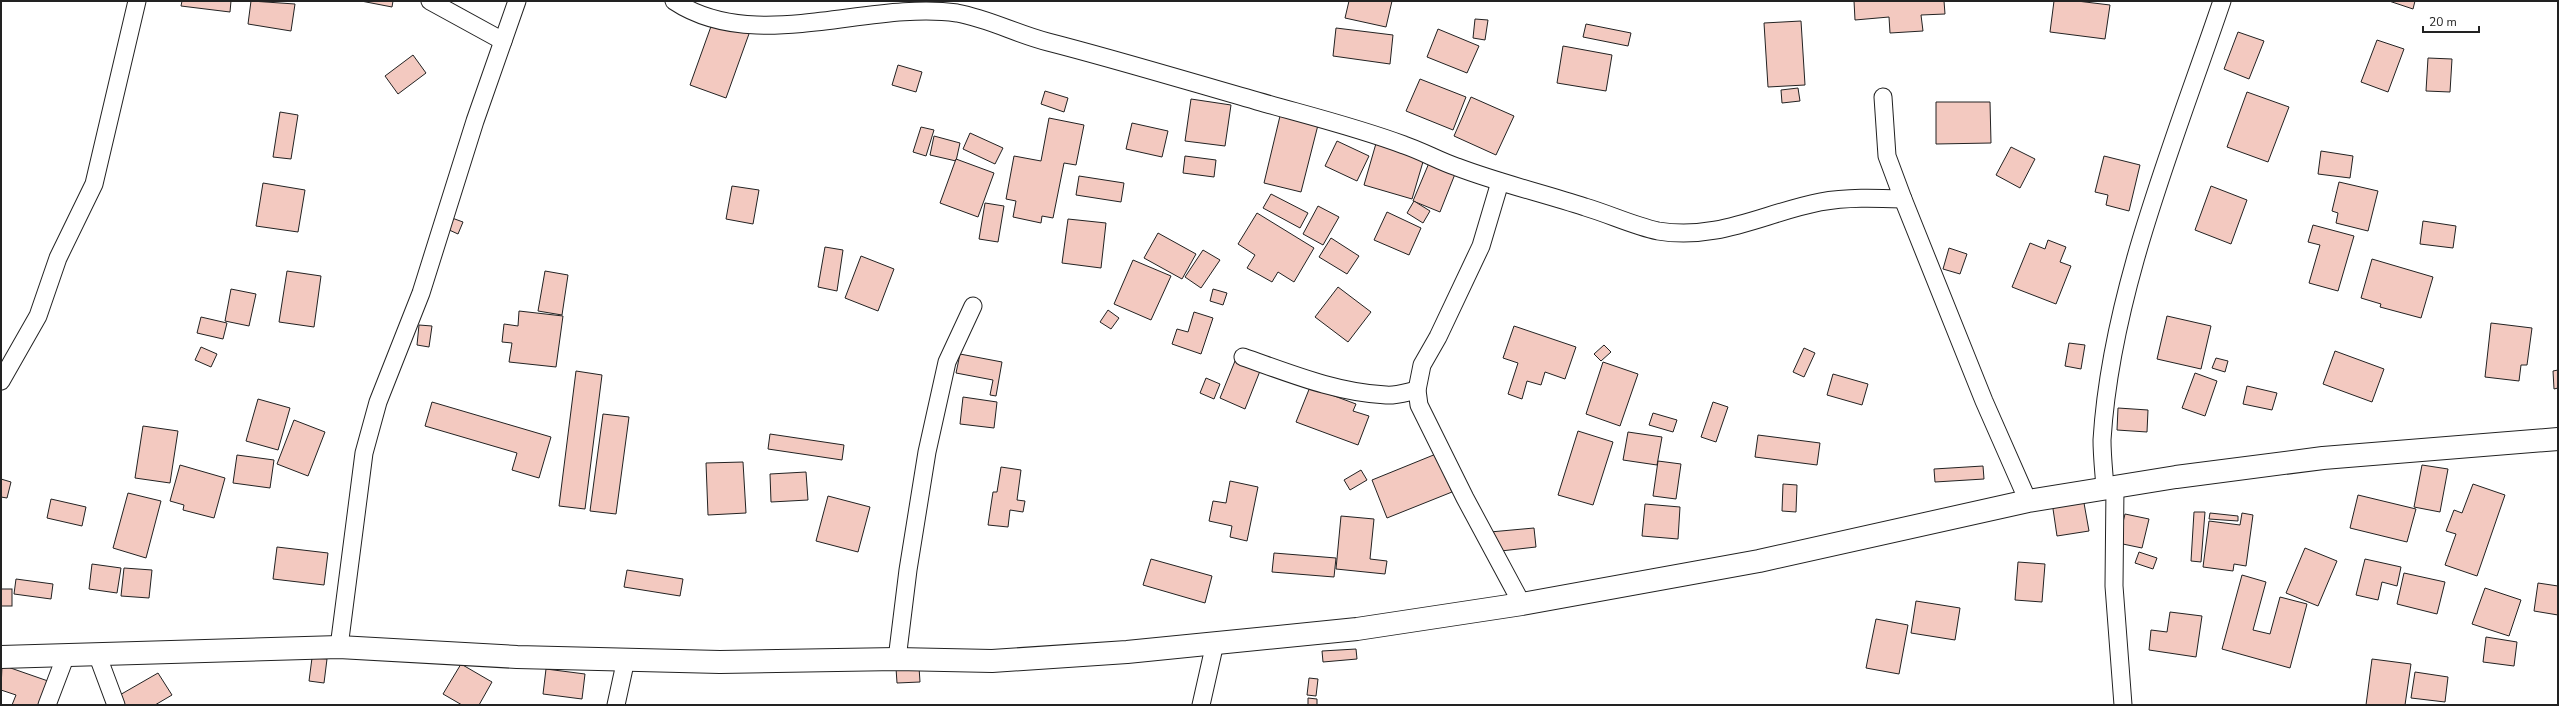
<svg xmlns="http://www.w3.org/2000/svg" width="2559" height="706" viewBox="0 0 2559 706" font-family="'Nunito Sans',sans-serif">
<rect width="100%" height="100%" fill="#fff"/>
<g fill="#f3c9c0" stroke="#222">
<polygon points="182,1 231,1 230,12 181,6"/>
<polygon points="251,1 295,4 291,31 248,24"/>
<polygon points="361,1 393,1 392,7"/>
<polygon points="1349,1 1392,1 1386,27 1345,18"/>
<polygon points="1854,1 1944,1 1945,14 1921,15 1923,31 1890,33 1889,17 1855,20"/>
<polygon points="2054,1 2077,1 2110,5 2105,39 2050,32"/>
<polygon points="2389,1 2415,1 2413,9"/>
<polygon points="714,18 750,31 726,98 690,85"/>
<polygon points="1475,19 1488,20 1485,40 1473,38"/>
<polygon points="1801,21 1805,85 1768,87 1764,23"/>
<polygon points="1586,24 1631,33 1628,46 1583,37"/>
<polygon points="1336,28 1393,35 1390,64 1333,56"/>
<polygon points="1438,29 1479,46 1467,73 1427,57"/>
<polygon points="2238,32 2264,41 2249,79 2224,69"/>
<polygon points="2377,40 2404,49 2388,92 2361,82"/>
<polygon points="1563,46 1612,55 1606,91 1557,83"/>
<polygon points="413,55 426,73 398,94 385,76"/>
<polygon points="2428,58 2452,59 2450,92 2426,91"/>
<polygon points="898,65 922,72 916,92 892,85"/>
<polygon points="1420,79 1466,97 1453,130 1406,111"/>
<polygon points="1798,88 1800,101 1782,103 1781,90"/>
<polygon points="1045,91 1068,98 1064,112 1041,104"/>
<polygon points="2247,92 2289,107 2268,162 2227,147"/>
<polygon points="1471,97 1514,116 1496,155 1454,136"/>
<polygon points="1191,99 1231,105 1225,146 1185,141"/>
<polygon points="1936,102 1990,102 1991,143 1936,144"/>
<polygon points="280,112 298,115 291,159 273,157"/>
<polygon points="1280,116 1318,125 1301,192 1264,183"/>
<polygon points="1049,118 1084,125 1076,165 1064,163 1053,218 1042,216 1041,223 1013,217 1016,201 1006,199 1014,156 1041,161"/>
<polygon points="1132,123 1168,131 1162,157 1126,149"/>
<polygon points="921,127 934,130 926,156 913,152"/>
<polygon points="970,133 1003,148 995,164 963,149"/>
<polygon points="934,136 960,143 956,161 930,155"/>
<polygon points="1377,140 1425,155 1412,199 1364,185"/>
<polygon points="1337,141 1369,156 1357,181 1325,166"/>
<polygon points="2011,147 2035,159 2020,188 1996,175"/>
<polygon points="2321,151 2353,156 2350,178 2318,174"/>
<polygon points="1185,156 1216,160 1214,177 1183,173"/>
<polygon points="2104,156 2140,165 2129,211 2106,205 2108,195 2095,192"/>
<polygon points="956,159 994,173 978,217 940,203"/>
<polygon points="1429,163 1455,174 1440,212 1413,201"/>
<polygon points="1079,176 1124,183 1121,202 1076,195"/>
<polygon points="2339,182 2378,191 2368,231 2336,223 2338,213 2332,211"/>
<polygon points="263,183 305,190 298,232 256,226"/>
<polygon points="732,186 759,190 753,224 726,219"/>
<polygon points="2211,186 2247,200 2231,244 2195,230"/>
<polygon points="1271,194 1308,213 1300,228 1263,208"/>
<polygon points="1414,201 1430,211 1423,223 1407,213"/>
<polygon points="985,203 1004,206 998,242 979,239"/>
<polygon points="1318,206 1339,217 1323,245 1303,234"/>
<polygon points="1387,212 1421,228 1409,255 1374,240"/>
<polygon points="1257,213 1314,248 1294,282 1278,272 1272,282 1247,268 1255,255 1238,244"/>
<polygon points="452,218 463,222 458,234 447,229"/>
<polygon points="1068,219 1106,223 1101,268 1062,263"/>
<polygon points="2423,221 2456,226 2453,248 2420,244"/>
<polygon points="2313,225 2354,236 2338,291 2309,283 2320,245 2308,242"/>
<polygon points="1158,233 1196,254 1182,279 1144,258"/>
<polygon points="1331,238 1359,256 1347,274 1319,257"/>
<polygon points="2048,240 2066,247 2060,262 2071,266 2056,304 2012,287 2030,243 2045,249"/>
<polygon points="825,247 843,250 837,291 818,287"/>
<polygon points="1949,248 1967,254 1960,274 1943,269"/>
<polygon points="1203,250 1220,260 1201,288 1185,277"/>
<polygon points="861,256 894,269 878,311 845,298"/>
<polygon points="2372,259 2433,277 2421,318 2380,307 2381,304 2361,298"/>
<polygon points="1133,260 1171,276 1151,320 1114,304"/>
<polygon points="287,271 321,276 314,327 279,322"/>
<polygon points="545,271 568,275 562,315 538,311"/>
<polygon points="1338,287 1371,312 1348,342 1315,317"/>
<polygon points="231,289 256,294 249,326 225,321"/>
<polygon points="1213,289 1227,293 1223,305 1210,301"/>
<polygon points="1108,310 1119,318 1111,329 1100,322"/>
<polygon points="519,311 563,316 556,367 509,362 512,343 502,342 504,324 518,326"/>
<polygon points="1194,312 1213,318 1201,354 1172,344 1177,329 1188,332"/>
<polygon points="2167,316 2211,326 2201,369 2157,359"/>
<polygon points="201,317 227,323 223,339 197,333"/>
<polygon points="2491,323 2532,328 2527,365 2521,365 2519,381 2485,377"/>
<polygon points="419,325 432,326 429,347 417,345"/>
<polygon points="1514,326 1576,347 1565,379 1545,372 1541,385 1527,381 1522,399 1508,394 1518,363 1503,358"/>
<polygon points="2069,343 2085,345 2081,369 2065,366"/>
<polygon points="1604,345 1611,352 1601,361 1594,354"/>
<polygon points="201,347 217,354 211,367 195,360"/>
<polygon points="1804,348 1815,353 1804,377 1793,372"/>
<polygon points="2335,351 2384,369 2372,402 2323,384"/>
<polygon points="960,354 1002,362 996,396 990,395 993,380 956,373"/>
<polygon points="2216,358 2228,361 2225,372 2212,368"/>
<polygon points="1235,361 1260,371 1245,409 1220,398"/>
<polygon points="1603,362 1638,374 1620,426 1586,414"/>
<polygon points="2558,370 2558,388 2554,389 2553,371"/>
<polygon points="576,371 602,375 585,509 559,506"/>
<polygon points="2195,373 2217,381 2205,416 2182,408"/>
<polygon points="1833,374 1868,384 1862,405 1827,395"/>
<polygon points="1206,378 1220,384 1214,399 1200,393"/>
<polygon points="2247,386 2277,393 2272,410 2243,404"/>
<polygon points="1310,387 1356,404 1353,411 1369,416 1358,445 1296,422"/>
<polygon points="963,397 997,402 994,428 960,424"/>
<polygon points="258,399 290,408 278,450 246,441"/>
<polygon points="432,402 551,437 539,478 512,470 517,453 425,426"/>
<polygon points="1713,402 1728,407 1716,442 1701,437"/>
<polygon points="2118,408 2148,410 2147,432 2117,430"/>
<polygon points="1653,413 1677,420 1673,432 1649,425"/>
<polygon points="603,414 629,417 616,514 590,511"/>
<polygon points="294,420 325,432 308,476 277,464"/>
<polygon points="143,426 178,431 170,483 135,478"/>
<polygon points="1578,431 1613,442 1593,505 1558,495"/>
<polygon points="1628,432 1662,437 1657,465 1623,460"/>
<polygon points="770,434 844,445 842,460 768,449"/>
<polygon points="1758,435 1820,443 1817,465 1755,457"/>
<polygon points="1436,454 1452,492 1387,518 1372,480"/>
<polygon points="237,455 274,460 270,488 233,483"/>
<polygon points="1658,461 1681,464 1676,499 1653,496"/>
<polygon points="743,462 746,513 708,515 706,463"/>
<polygon points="180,465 225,478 214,518 183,510 184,505 170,501"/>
<polygon points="2422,465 2448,469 2440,512 2414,507"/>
<polygon points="1983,466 1984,479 1935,482 1934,469"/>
<polygon points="1001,467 1021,470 1017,500 1025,501 1023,512 1010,510 1008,527 988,525 993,492 997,492"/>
<polygon points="1361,470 1367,480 1350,490 1344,480"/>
<polygon points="806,472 808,500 771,502 770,474"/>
<polygon points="1,479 11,482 7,498 1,497"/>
<polygon points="1230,481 1258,487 1247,541 1230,537 1232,526 1209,521 1213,501 1226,503"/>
<polygon points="1783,484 1797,485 1796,512 1782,511"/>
<polygon points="2473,484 2505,495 2477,576 2445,565 2456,534 2446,531 2454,510 2462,513"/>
<polygon points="128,493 161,501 146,558 113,548"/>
<polygon points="2358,495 2416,509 2407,542 2350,528"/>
<polygon points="828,496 870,507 858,552 816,541"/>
<polygon points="51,499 86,507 82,526 47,518"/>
<polygon points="2052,502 2084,503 2089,531 2057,536"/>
<polygon points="1645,504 1680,507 1678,539 1642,536"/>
<polygon points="2194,512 2205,512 2201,562 2191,561"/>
<polygon points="2210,513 2238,516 2238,521 2209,519"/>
<polygon points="2242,513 2253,515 2246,566 2234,564 2233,571 2203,567 2209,521 2240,525"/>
<polygon points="2125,514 2149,519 2142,548 2118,543"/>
<polygon points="1341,516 1374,519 1370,559 1387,561 1385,574 1336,569"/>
<polygon points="1534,528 1536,547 1492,552 1490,532"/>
<polygon points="277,547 328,553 324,585 273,579"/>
<polygon points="2305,548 2337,561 2318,606 2286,593"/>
<polygon points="2139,552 2157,558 2153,569 2135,563"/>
<polygon points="1274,553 1336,558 1334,577 1272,572"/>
<polygon points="1151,559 1212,576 1205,603 1143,585"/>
<polygon points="2365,559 2401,567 2397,586 2382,582 2378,600 2356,595"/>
<polygon points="2018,562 2045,564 2042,602 2015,600"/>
<polygon points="92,564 121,568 117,593 89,589"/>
<polygon points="124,568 152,570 149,598 121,596"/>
<polygon points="627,570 683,579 680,596 624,587"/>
<polygon points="2404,573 2445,582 2437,614 2397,604"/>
<polygon points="2242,575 2266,582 2253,630 2270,634 2280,597 2307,604 2290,668 2222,649"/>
<polygon points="16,579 53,584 51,599 14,594"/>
<polygon points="2538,583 2558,586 2558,615 2534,611"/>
<polygon points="2485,588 2521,600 2509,636 2472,624"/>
<rect x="1" y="589" width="11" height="17"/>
<polygon points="1916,601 1960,608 1955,640 1911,633"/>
<polygon points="2170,612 2202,616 2196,657 2149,650 2151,630 2167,632"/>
<polygon points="1876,619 1908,625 1899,674 1866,668"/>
<polygon points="2486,637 2517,642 2514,666 2483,662"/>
<polygon points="1356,649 1357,659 1323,662 1322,651"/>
<polygon points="312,658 327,659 324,683 309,681"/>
<polygon points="2372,659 2411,664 2405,705 2366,705"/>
<polygon points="461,664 492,682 479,705 462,705 443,694"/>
<polygon points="2,665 48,681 40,705 12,705 16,695 1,690"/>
<polygon points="919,667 920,682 897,683 896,668"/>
<polygon points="546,669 585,674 582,699 543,694"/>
<polygon points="2415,672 2448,677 2445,702 2411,698"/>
<polygon points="158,673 172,695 155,705 123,705 118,696"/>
<polygon points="1309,678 1318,679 1316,696 1307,695"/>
<polygon points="1308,698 1317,699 1317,705 1308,705"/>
</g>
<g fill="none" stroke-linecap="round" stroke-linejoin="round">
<g stroke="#222" stroke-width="19">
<g id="street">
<polyline points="430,1 503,41"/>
<path d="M674 1C755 55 868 0 957 13 990 19 1016 34 1048 42 1118 60 1187 81 1257 101 1306 115 1356 127 1404 145 1422 151 1439 161 1457 167 1499 183 1542 193 1585 207 1609 214 1634 226 1658 231 1718 241 1764 213 1820 202 1847 197 1875 198 1903 199"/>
<polyline points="1883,97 1887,156 1903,199 1984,401 2028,501"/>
<polyline points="1500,182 1481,246 1438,337 1422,365 1417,390 1419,405 1465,498 1522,604"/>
<path d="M1243 357C1289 373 1337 393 1386 395 1396 396 1407 392 1417 390"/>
<polyline points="1,381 38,316 58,258 94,184 137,1"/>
<polyline points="2115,487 2114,586 2123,705"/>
<path d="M2105 488C2104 473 2102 456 2102 440 2111 293 2175 140 2222 1"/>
<polyline points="339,647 364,453 378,402 421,293 475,121 517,1"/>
<polyline points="97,654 116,705"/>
<polyline points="897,659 908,570 927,452 947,362 973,306"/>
<polyline points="47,705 66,655"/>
<polyline points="616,705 626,659"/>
<polyline points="1201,705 1215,643"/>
</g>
</g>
<g stroke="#222" stroke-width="24">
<polyline id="secondary" points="1,657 339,647 517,657 720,662 897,659 992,661 1127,652 1357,629 1522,604 1759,561 2028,501 2176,477 2323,458 2558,439"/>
</g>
<use href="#street" stroke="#fff" stroke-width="17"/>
<use href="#secondary" stroke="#fff" stroke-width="22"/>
</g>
<rect width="2559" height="706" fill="none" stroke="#222222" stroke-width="4"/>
<path d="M2423 26v6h56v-6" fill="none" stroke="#222222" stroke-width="2"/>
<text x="2429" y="26" font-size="12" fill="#222222" stroke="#ffffff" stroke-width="3" paint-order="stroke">20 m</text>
</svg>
